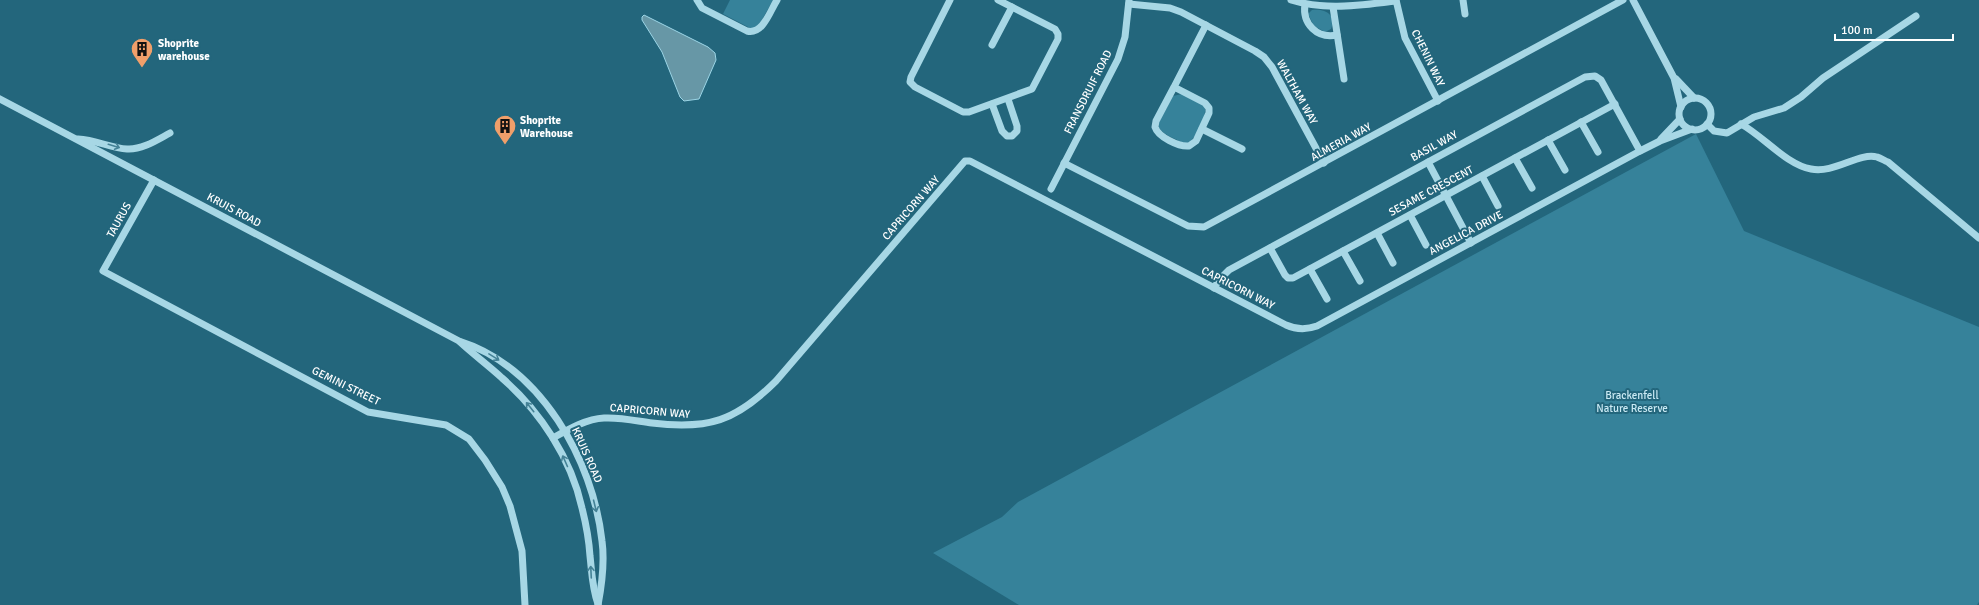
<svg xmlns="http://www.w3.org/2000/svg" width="1979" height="605" viewBox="0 0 1979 605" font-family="Signika,sans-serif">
<rect width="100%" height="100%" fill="#23667c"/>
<g fill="#36829a">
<polygon points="730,0 773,0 759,25 756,28 750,28 723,14"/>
<path d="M1312 10C1325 8 1337 15 1331 29L1325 32 1314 26 1308 14Z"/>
<path d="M1182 94C1188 98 1199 101 1204 106 1209 112 1195 140 1188 143 1183 144 1178 140 1173 138 1167 135 1163 133 1159 128V122L1173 96Z"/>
<polygon points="1696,134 1744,231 1979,327 1979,602 1977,605 1019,605 933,553 1002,517 1018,502"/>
</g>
<polygon fill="#6797a6" stroke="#9bd5e6" points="644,15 708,47 715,53 716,60 699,99 684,101 680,97 662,52 642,20 642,17"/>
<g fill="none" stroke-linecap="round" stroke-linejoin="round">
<g stroke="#a7d7e5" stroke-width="7">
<path d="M697 0 702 8 747 31C763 35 770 11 777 0"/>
<polyline points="950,0 911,77 910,82 915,87 963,112 969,112 1032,89 1058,39 1058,34 1055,29 998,0"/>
<path d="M1291 0C1326 11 1360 5 1396 1"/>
<polyline points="1396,0 1405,38 1438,101"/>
<polyline points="1463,0 1465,14"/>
<polyline points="1633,0 1674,78 1681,107"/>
<polyline points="1129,4 1170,8 1181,12 1255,51 1264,57 1272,67 1324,163"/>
<path d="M1305 4C1302 24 1317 39 1337 35"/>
<polyline points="1333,7 1344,79"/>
<polyline points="992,45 1012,7"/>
<polyline points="1676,79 1694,98"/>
<path d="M1174 87 1156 121 1155 127C1158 137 1179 147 1189 146L1196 141 1209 113V108L1205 103 1174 87 1206 25"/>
<circle cx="1695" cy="114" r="16"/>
<path d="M0 99 459 341C541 367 593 460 602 541 605 563 602 584 598 605"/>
<polyline points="992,104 1002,131 1007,136 1012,136 1017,131 1017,126 1008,99"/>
<polyline points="1581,122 1598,152"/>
<polyline points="1707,124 1714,131 1727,133 1754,117 1784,108 1801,97 1823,78 1916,16"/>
<path d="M1741 124C1763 136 1787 165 1811 169 1834 174 1859 152 1877 157 1881 158 1885 161 1888 162L1979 238"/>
<polyline points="1202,129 1242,149"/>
<path d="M78 139C96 140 111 148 127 149 142 150 157 140 170 133"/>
<polyline points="1661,139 1680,119"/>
<polyline points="1548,140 1565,170"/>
<polyline points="1515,158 1532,188"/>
<polyline points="1428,162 1471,243"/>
<polyline points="1064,163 1188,226 1204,227 1623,0"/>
<polyline points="1482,176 1498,206"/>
<polyline points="154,180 103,271 368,412 446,425 469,439 485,460 502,487 510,506 522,551 525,605"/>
<polyline points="1051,189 1118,59 1125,37 1129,0"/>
<polyline points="1410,215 1426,245"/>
<polyline points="1377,233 1393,263"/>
<polyline points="1270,248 1285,275 1288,278 1293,278 1615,104"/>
<polyline points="1343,251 1360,281"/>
<polyline points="1310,269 1327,299"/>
<polyline points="1214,288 1219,280 1229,270 1585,77 1595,76 1601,80 1640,151"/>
<path d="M460 342C474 355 488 365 502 378 540 411 571 458 582 508 586 524 589 540 590 556 592 573 592 588 598 604"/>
<path d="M553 438C569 429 586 419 604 418 620 417 637 421 652 423 708 430 736 421 776 381L965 161H970L1286 325C1297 330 1306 330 1317 326L1640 151 1660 141 1692 129"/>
</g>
</g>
<defs><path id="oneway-shaft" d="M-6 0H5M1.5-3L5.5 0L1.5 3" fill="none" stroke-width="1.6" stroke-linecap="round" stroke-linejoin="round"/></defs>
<g stroke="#448296">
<use href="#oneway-shaft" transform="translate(114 146) rotate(17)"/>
<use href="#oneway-shaft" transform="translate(494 357) rotate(32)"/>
<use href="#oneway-shaft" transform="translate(530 407) rotate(-129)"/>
<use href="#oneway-shaft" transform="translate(565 461) rotate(-114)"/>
<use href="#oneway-shaft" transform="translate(595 506) rotate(76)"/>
<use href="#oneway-shaft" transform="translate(591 572) rotate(-93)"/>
</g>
<defs>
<g id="building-pin" transform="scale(1.15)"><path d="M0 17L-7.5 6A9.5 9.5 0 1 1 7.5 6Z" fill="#f09f6a" stroke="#23667c"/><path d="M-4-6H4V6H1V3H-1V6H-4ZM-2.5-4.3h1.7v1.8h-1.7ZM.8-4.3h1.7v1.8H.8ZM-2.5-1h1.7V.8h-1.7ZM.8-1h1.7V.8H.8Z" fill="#111"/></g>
</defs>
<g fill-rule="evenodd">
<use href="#building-pin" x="142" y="49"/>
<use href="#building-pin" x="505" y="126"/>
</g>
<g text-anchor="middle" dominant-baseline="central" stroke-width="4" stroke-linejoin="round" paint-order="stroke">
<g font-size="11" font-weight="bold" fill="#fff" stroke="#23667c" text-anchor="start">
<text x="158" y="43">Shoprite<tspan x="158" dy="13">warehouse</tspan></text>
<text x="520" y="120">Shoprite<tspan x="520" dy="13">Warehouse</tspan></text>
</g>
<g font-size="11" fill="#fff" stroke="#23667c">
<text transform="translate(1428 58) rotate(64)">CHENIN WAY</text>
<text transform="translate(1088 92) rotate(-63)">FRANSDRUIF ROAD</text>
<text transform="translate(1297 92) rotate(61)">WALTHAM WAY</text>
<text transform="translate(1341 142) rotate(-29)">ALMERIA WAY</text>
<text transform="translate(1434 146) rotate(-29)">BASIL WAY</text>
<text transform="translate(1431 191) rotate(-28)">SESAME CRESCENT</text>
<text transform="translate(911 208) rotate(-49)">CAPRICORN WAY</text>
<text transform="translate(234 210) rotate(28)">KRUIS ROAD</text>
<text transform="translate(119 220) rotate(-61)">TAURUS</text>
<text transform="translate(1466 233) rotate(-28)">ANGELICA DRIVE</text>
<text transform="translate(1238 288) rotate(27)">CAPRICORN WAY</text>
<text transform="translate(346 386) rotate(26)">GEMINI STREET</text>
<text transform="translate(650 411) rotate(5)">CAPRICORN WAY</text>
<text transform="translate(587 455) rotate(66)">KRUIS ROAD</text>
</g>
<g font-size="11" fill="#caeaf4" stroke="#23667c">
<text x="1632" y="395">Brackenfell<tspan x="1632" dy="13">Nature Reserve</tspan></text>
</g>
</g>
<path d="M1835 34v6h118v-6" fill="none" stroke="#ffffff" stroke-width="2"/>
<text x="1841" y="34" font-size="12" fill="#ffffff" stroke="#23667c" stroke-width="3" paint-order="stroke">100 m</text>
</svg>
